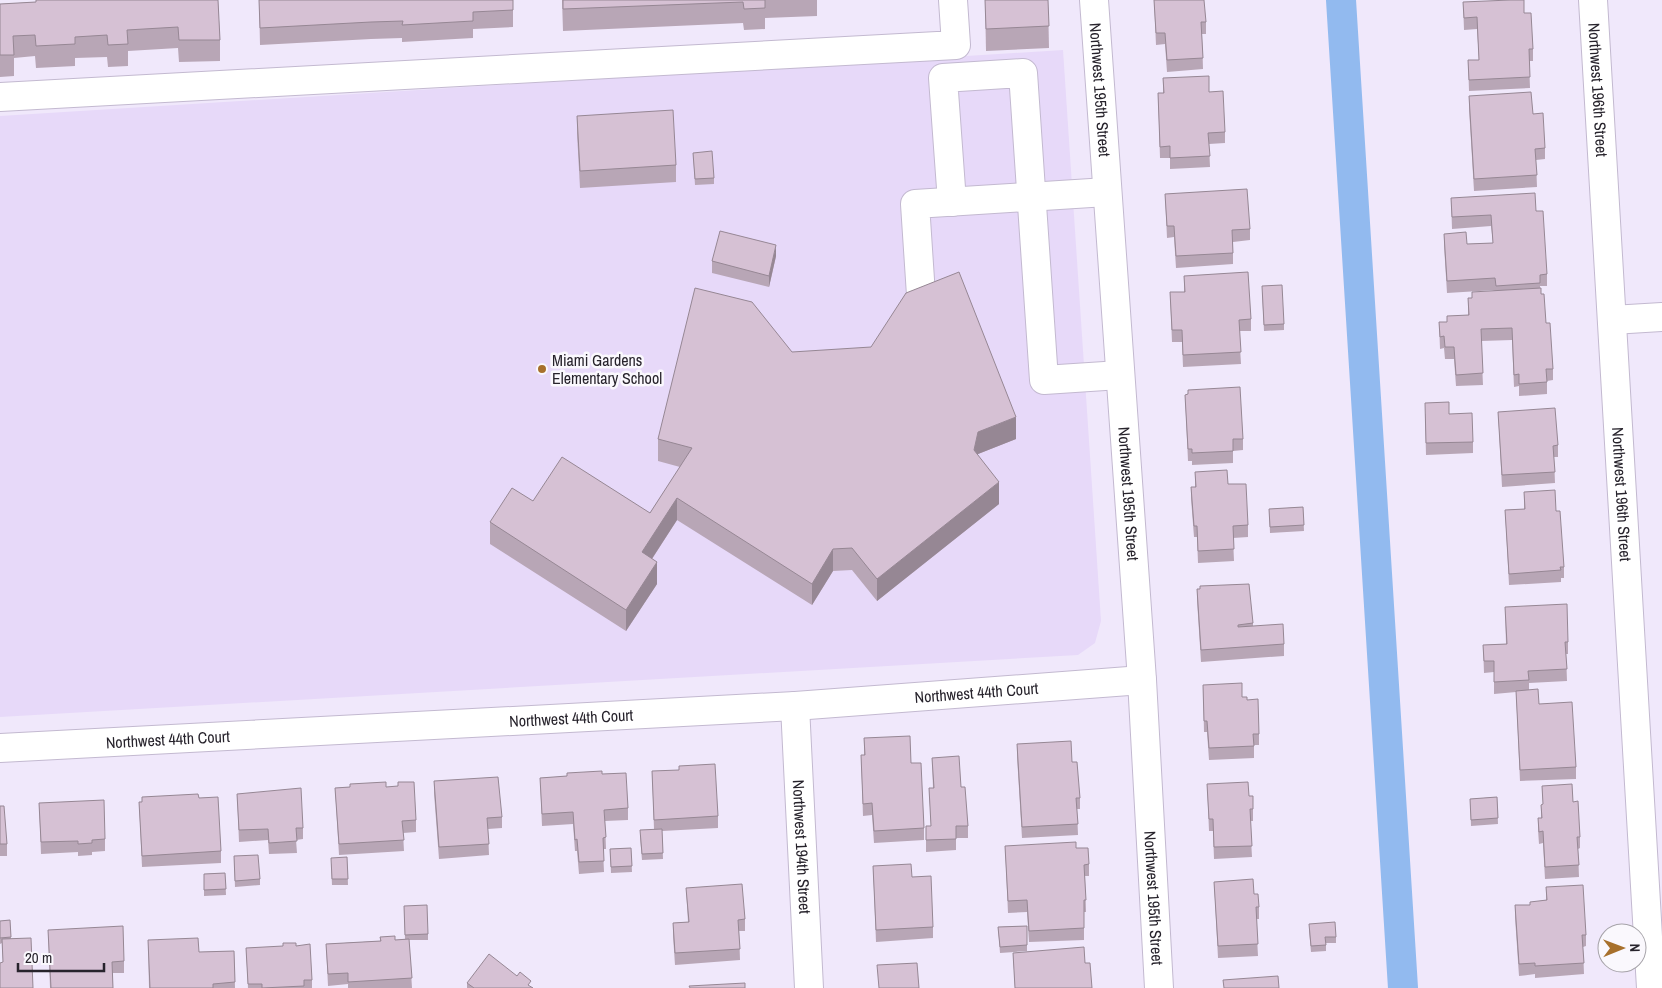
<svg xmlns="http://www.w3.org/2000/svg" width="1662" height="988" viewBox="0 0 1662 988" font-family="'Archivo Narrow',sans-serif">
<rect width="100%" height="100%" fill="#f0e8fb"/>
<polygon fill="#e7d9f9" points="1063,50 1101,621 1095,643 1078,655 0,717 0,116"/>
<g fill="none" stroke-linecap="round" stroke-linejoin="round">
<polyline stroke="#92baef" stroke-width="30" points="1341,0 1403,988"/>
<g stroke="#c3b9d0" stroke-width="30">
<g id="minor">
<path id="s1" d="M1094 0 1142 680 1159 988"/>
<path id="s2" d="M1593 0 1651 988"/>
<polyline points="0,97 956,45 953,0"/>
<polyline points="952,202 943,78 1023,73 1044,380 1120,375"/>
<polyline points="921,295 915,204 1107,192"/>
<polyline points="1612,320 1662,317"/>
<path id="s3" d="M795 706 809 988"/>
<path id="s4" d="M0 748 795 706 1142 680"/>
</g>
</g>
<use href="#minor" stroke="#fff" stroke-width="28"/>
</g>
<g fill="#b8a6b6">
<polygon points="36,0 218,0 220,40 220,61 179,62 178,48 128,51 128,66 108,67 107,57 75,58 75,66 36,68 35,56 14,58 14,76 0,77 0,4 36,2"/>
<polygon points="259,0 513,0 513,27 473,29 473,38 402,42 402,38 371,39 260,45"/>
<polygon points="562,0 817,0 817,16 765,18 765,29 744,30 743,23 563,31"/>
<polygon points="985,0 1048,0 1049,48 986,51"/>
<polygon points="1154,0 1206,22 1206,34 1202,34 1203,69 1167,72 1165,44 1156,45"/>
<polygon points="1463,2 1524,13 1533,49 1533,61 1529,61 1530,88 1469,91 1468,60 1479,60 1477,29 1464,30"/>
<polygon points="1163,78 1209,92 1225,132 1225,143 1209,144 1210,167 1170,169 1170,158 1160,158 1158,93 1163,93"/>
<polygon points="1469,96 1533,114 1545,148 1545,159 1536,160 1537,187 1474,191 1469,108"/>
<polygon points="577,116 676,165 676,182 580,188 577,133"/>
<polygon points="693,153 714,178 714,184 695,185"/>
<polygon points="1165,194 1250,229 1250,240 1233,242 1233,264 1176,268 1174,237 1167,238"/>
<polygon points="1451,198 1536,211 1547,274 1547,286 1540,286 1540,288 1553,369 1553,380 1547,381 1547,394 1519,396 1519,386 1514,387 1512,340 1481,341 1483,385 1456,386 1454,359 1445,359 1444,348 1440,349 1439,322 1447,322 1468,315 1468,298 1472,298 1495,290 1447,293 1444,245 1444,234 1467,244 1493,243 1491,226 1452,229"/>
<polygon points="776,256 769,287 712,273 712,261"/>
<polygon points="1184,276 1251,319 1251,331 1239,331 1241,364 1183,367 1182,342 1172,342 1170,292 1184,292"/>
<polygon points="1262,292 1284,324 1284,330 1264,331"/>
<polygon points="792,352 1016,439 978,454 978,455 999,504 877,601 852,570 833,571 812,605 677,520 652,559 657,584 626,631 490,544 490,522 533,501 650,513 680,467 658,461 658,439"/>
<polygon points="1185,395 1243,439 1243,450 1233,451 1233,463 1192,465 1192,461 1188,461"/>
<polygon points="1498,412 1558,445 1558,457 1554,457 1555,483 1502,487"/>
<polygon points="1425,414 1449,414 1473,442 1473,453 1426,455"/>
<polygon points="1195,472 1228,484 1248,525 1248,537 1233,538 1234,561 1198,563 1197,537 1194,537 1191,498 1191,487 1195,487"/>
<polygon points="1524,492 1556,511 1564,567 1564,578 1561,578 1561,582 1509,585 1505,510 1524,509"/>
<polygon points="1303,507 1304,531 1270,533 1269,509"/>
<polygon points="1200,586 1253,623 1253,626 1284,644 1284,656 1201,662 1197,600 1197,589 1200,589"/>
<polygon points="1505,607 1568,642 1568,654 1566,654 1567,681 1529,683 1529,690 1539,704 1576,767 1576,779 1520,781 1516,692 1494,694 1494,672 1484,673 1483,645 1506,644"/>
<polygon points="1203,685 1247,700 1259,734 1259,745 1254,745 1254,758 1209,760 1207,732 1204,732"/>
<polygon points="864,738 911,763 924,828 924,840 874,843 872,815 863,816 861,755 864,755"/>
<polygon points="1017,744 1072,762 1080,798 1080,809 1077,809 1078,835 1022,838 1017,756"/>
<polygon points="932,758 961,787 968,826 968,838 956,838 956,850 926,852 926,826 931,826 929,788 933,788"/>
<polygon points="652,771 718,816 718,828 662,831 663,859 642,860 640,836 654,829"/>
<polygon points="602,774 628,808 628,820 605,821 606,849 603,849 604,872 579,874 577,851 575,851 573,824 542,826 540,778"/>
<polygon points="434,781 502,817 502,828 488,829 489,855 439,859 434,793"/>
<polygon points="1207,784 1249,796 1253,809 1253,821 1250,821 1252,857 1214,859 1213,831 1209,831"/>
<polygon points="1542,786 1573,802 1580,837 1580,848 1578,849 1579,877 1545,879 1543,843 1539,844 1538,830 1538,818 1541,818 1541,805 1543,804"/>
<polygon points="350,787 386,787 416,820 416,832 403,833 404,851 339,855 335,788"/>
<polygon points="237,794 303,828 303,839 296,840 297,853 269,854 268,840 239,842"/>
<polygon points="1497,797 1498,824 1471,826 1470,799"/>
<polygon points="199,798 221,851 221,863 142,867 139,802"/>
<polygon points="39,803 105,839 105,851 92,852 92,855 78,856 78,852 41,854"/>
<polygon points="0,806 7,844 7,856 0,856"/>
<polygon points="1005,846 1076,848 1089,864 1089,876 1085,876 1086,912 1084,912 1084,940 1029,942 1027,912 1008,913"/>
<polygon points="631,848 632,872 611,873 610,849"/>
<polygon points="234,856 260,879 260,885 235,887"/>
<polygon points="347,857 348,885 332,885 331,864"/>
<polygon points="873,866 912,877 933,927 933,938 876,942"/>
<polygon points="225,873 226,895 204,896 204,874"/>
<polygon points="1214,882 1254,894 1259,907 1259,919 1256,919 1258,956 1218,958"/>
<polygon points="1546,887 1586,935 1586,946 1583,947 1584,974 1535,978 1535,974 1519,976 1515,917 1515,905 1530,905 1546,900"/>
<polygon points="686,888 745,919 745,931 739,931 740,960 675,965 673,935 673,923 688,922"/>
<polygon points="404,906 428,934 428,940 409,940 412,988 348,988 348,984 328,986 326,944 380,941 380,937 395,940 405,939"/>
<polygon points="10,920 11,939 3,962 2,943 0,944 0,921"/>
<polygon points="1027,926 1027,951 1000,953 998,927"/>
<polygon points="48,930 124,961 124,973 113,973 113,988 50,988"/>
<polygon points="1309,930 1336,937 1336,943 1326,943 1326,951 1311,952"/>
<polygon points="148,940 199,952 234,951 235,988 149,988"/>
<polygon points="296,946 312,980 312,988 248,988 246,948"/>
<polygon points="1013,953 1085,963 1092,988 1015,988"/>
<polygon points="467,983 531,987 533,988 467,988"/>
</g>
<g fill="#968794">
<polygon points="776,245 776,256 769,287 769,276"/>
<polygon points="1016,417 1016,439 978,454 974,472 974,450 978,432"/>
<polygon points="999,482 999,504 877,601 877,579"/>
<polygon points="677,498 677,520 642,574 642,552"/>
<polygon points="833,549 833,571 812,605 812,584"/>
<polygon points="657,562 657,584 626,631 626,610"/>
</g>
<g fill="#d6c1d4" stroke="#968794">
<polygon points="36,0 218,0 220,40 179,40 178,27 127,30 128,44 108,45 107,35 75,37 75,44 36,46 35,35 13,36 14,55 0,55 0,4 36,2"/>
<polygon points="259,0 513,0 513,10 473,12 473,21 402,25 403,21 371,22 260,28"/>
<polygon points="563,0 765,0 765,8 744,9 743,2 563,9"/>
<polygon points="985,0 1048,0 1049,26 986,29"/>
<polygon points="1154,0 1204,0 1206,22 1201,22 1203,58 1167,60 1165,33 1156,33"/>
<polygon points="1510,0 1524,0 1524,13 1531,13 1533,49 1529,49 1530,77 1469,80 1468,60 1479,60 1477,17 1464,18 1463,2"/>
<polygon points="1209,76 1209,92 1223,91 1225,132 1208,133 1210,156 1170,158 1170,146 1160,147 1158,93 1164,93 1163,78"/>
<polygon points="1531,92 1533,114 1543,113 1545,148 1535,149 1537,175 1474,179 1469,96"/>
<polygon points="673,110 676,165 580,171 577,116"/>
<polygon points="712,151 714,178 695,179 693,153"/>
<polygon points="1247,189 1250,229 1232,230 1233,253 1176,256 1174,226 1167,226 1165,194"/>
<polygon points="1535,193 1536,211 1543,211 1547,274 1540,275 1540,283 1496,286 1495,278 1447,281 1444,234 1466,232 1467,244 1493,243 1491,215 1452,217 1451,198"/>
<polygon points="720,231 776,245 769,276 712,261"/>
<polygon points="959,272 1016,417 978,432 974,450 999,482 877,579 852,548 833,549 812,584 677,498 642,552 657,562 626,610 490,522 512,488 533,501 562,457 650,513 692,448 658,439 695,288 752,302 792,352 871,347 906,293"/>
<polygon points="1248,272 1251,319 1239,320 1241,352 1183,355 1182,330 1172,330 1170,292 1185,292 1184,276"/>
<polygon points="1282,285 1284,324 1264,325 1262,286"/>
<polygon points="1541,288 1541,294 1544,294 1546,323 1550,323 1553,369 1546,369 1547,382 1519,384 1519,374 1514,375 1512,328 1481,329 1483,373 1456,375 1454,347 1445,347 1444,336 1440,337 1439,322 1447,322 1447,316 1469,315 1468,298 1472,298 1472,292"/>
<polygon points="1240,387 1243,439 1233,439 1233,451 1192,453 1192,449 1188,449 1185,395 1188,394 1188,390"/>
<polygon points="1449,402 1449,414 1472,413 1473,442 1426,443 1425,403"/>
<polygon points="1555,408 1558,445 1553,446 1555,472 1502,475 1498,412"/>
<polygon points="1227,470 1228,484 1246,484 1248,525 1233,526 1234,549 1198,551 1197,526 1194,526 1191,487 1196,487 1195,472"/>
<polygon points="1555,490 1556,511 1560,511 1564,567 1560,567 1561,570 1509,574 1505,510 1525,509 1524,492"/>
<polygon points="1303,507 1304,525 1270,527 1269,509"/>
<polygon points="1249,584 1253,623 1238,625 1238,627 1283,624 1284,644 1201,650 1197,589 1200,589 1200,586"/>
<polygon points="1567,604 1568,642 1565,642 1567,669 1528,671 1529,680 1494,682 1494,661 1484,661 1483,645 1507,644 1505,607"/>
<polygon points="1242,683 1242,697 1247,697 1247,700 1258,699 1259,734 1253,734 1254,746 1209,748 1207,721 1204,721 1203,685"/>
<polygon points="1538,689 1539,704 1572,702 1576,767 1520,770 1516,691"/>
<polygon points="910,736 911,763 921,763 924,828 874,831 872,803 863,804 861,755 865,755 864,738"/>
<polygon points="1071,741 1072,762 1077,762 1080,798 1076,798 1078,824 1022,827 1017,744"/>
<polygon points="959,756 961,787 965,787 968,826 956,826 956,839 926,840 926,826 931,826 929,788 934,788 932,758"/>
<polygon points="715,764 718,816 654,820 652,771 679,770 679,766"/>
<polygon points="602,771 602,774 626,773 628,808 604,810 606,837 603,838 604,861 579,862 577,839 575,840 573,812 542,814 540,778 567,776 567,773"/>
<polygon points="498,777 502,817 487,818 489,844 439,847 434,781"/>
<polygon points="386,782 386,787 398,786 398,782 414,782 416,820 402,821 404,840 339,844 335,788 350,787 350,784"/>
<polygon points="1248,782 1249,796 1253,796 1253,809 1250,809 1252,846 1214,847 1213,819 1209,819 1207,784"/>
<polygon points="1572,784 1573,802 1578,801 1580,837 1577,837 1579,865 1545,867 1543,831 1539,832 1538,818 1542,818 1541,805 1543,804 1542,786"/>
<polygon points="301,788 303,828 296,828 297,841 269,843 268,829 239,830 237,794"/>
<polygon points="198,794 199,798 218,797 221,851 142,856 139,802 142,802 142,797"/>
<polygon points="1497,797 1498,818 1471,820 1470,799"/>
<polygon points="104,800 105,839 92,840 92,843 78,844 78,841 41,842 39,803"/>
<polygon points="0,806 4,806 7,844 0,844"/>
<polygon points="662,829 663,853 642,854 640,830"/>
<polygon points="1076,842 1076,848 1088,848 1089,864 1084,865 1086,900 1084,900 1084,928 1029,931 1027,900 1008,901 1005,846"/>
<polygon points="631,848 632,866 611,867 610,849"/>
<polygon points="258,855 260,879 235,881 234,856"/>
<polygon points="347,857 348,879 332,879 331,858"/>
<polygon points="911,864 912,877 931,876 933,927 876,930 873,866"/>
<polygon points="225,873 226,889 204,890 204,874"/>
<polygon points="1253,879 1254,894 1258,894 1259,907 1256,907 1258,944 1218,946 1214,882"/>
<polygon points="742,884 745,919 738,920 740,949 675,953 673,923 689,922 686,888"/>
<polygon points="1583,885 1586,935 1582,935 1584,963 1535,966 1535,963 1519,964 1515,905 1530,905 1530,902 1547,900 1546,887"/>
<polygon points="427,905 428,934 405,935 404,906"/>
<polygon points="10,920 11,937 0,938 0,921"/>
<polygon points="1335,922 1336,937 1325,937 1326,945 1311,946 1309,924"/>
<polygon points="123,926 124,961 112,962 113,988 51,988 48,930"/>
<polygon points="1027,926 1027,945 1000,947 998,927"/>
<polygon points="395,936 395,940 409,939 412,978 348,982 348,973 328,974 326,944 381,941 380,937"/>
<polygon points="31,938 33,988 0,988 0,963 3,962 2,939"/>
<polygon points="198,938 199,952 234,951 235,982 213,984 213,988 150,988 148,940"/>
<polygon points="283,943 296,943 296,946 310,944 312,980 304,980 304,986 262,988 262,984 248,984 246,948 283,946"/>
<polygon points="1084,947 1085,963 1090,963 1092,988 1015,988 1013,953"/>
<polygon points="489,954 517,976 520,972 531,981 528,985 533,988 474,988 467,983"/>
<polygon points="917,963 919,988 879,988 877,965"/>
<polygon points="1278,976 1279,988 1224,988 1223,980"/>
<polygon points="745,983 745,988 690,988 689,986"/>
</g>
<circle fill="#a7702c" stroke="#faf8fd" stroke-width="2" cx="542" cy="369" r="5"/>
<g text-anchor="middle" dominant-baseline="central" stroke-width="5" stroke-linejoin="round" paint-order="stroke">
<g font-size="16" fill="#27232c" stroke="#faf8fd">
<text stroke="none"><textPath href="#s1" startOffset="90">Northwest 195th Street</textPath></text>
<text stroke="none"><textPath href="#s2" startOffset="90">Northwest 196th Street</textPath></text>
<text stroke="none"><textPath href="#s1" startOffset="495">Northwest 195th Street</textPath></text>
<text stroke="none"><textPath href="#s2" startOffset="495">Northwest 196th Street</textPath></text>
<text stroke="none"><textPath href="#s4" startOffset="978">Northwest 44th Court</textPath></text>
<text stroke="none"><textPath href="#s4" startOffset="572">Northwest 44th Court</textPath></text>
<text stroke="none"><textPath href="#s4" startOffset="168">Northwest 44th Court</textPath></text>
<text stroke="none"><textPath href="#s3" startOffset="141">Northwest 194th Street</textPath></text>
<text stroke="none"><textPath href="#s1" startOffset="900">Northwest 195th Street</textPath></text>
</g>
<g font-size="16" fill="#27232c" stroke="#faf8fd" text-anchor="start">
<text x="552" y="360">Miami Gardens<tspan x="552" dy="18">Elementary School</tspan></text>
</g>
</g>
<g transform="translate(1622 948) rotate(89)"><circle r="24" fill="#faf8fd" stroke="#a6a3a9"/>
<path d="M0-4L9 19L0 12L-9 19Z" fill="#a7702c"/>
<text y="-8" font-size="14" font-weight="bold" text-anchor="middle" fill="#27232c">N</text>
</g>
<path d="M18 963v8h86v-8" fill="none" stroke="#27232c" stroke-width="2.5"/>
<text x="25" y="963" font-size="15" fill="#27232c" stroke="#faf8fd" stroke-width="4" paint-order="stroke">20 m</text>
</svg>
